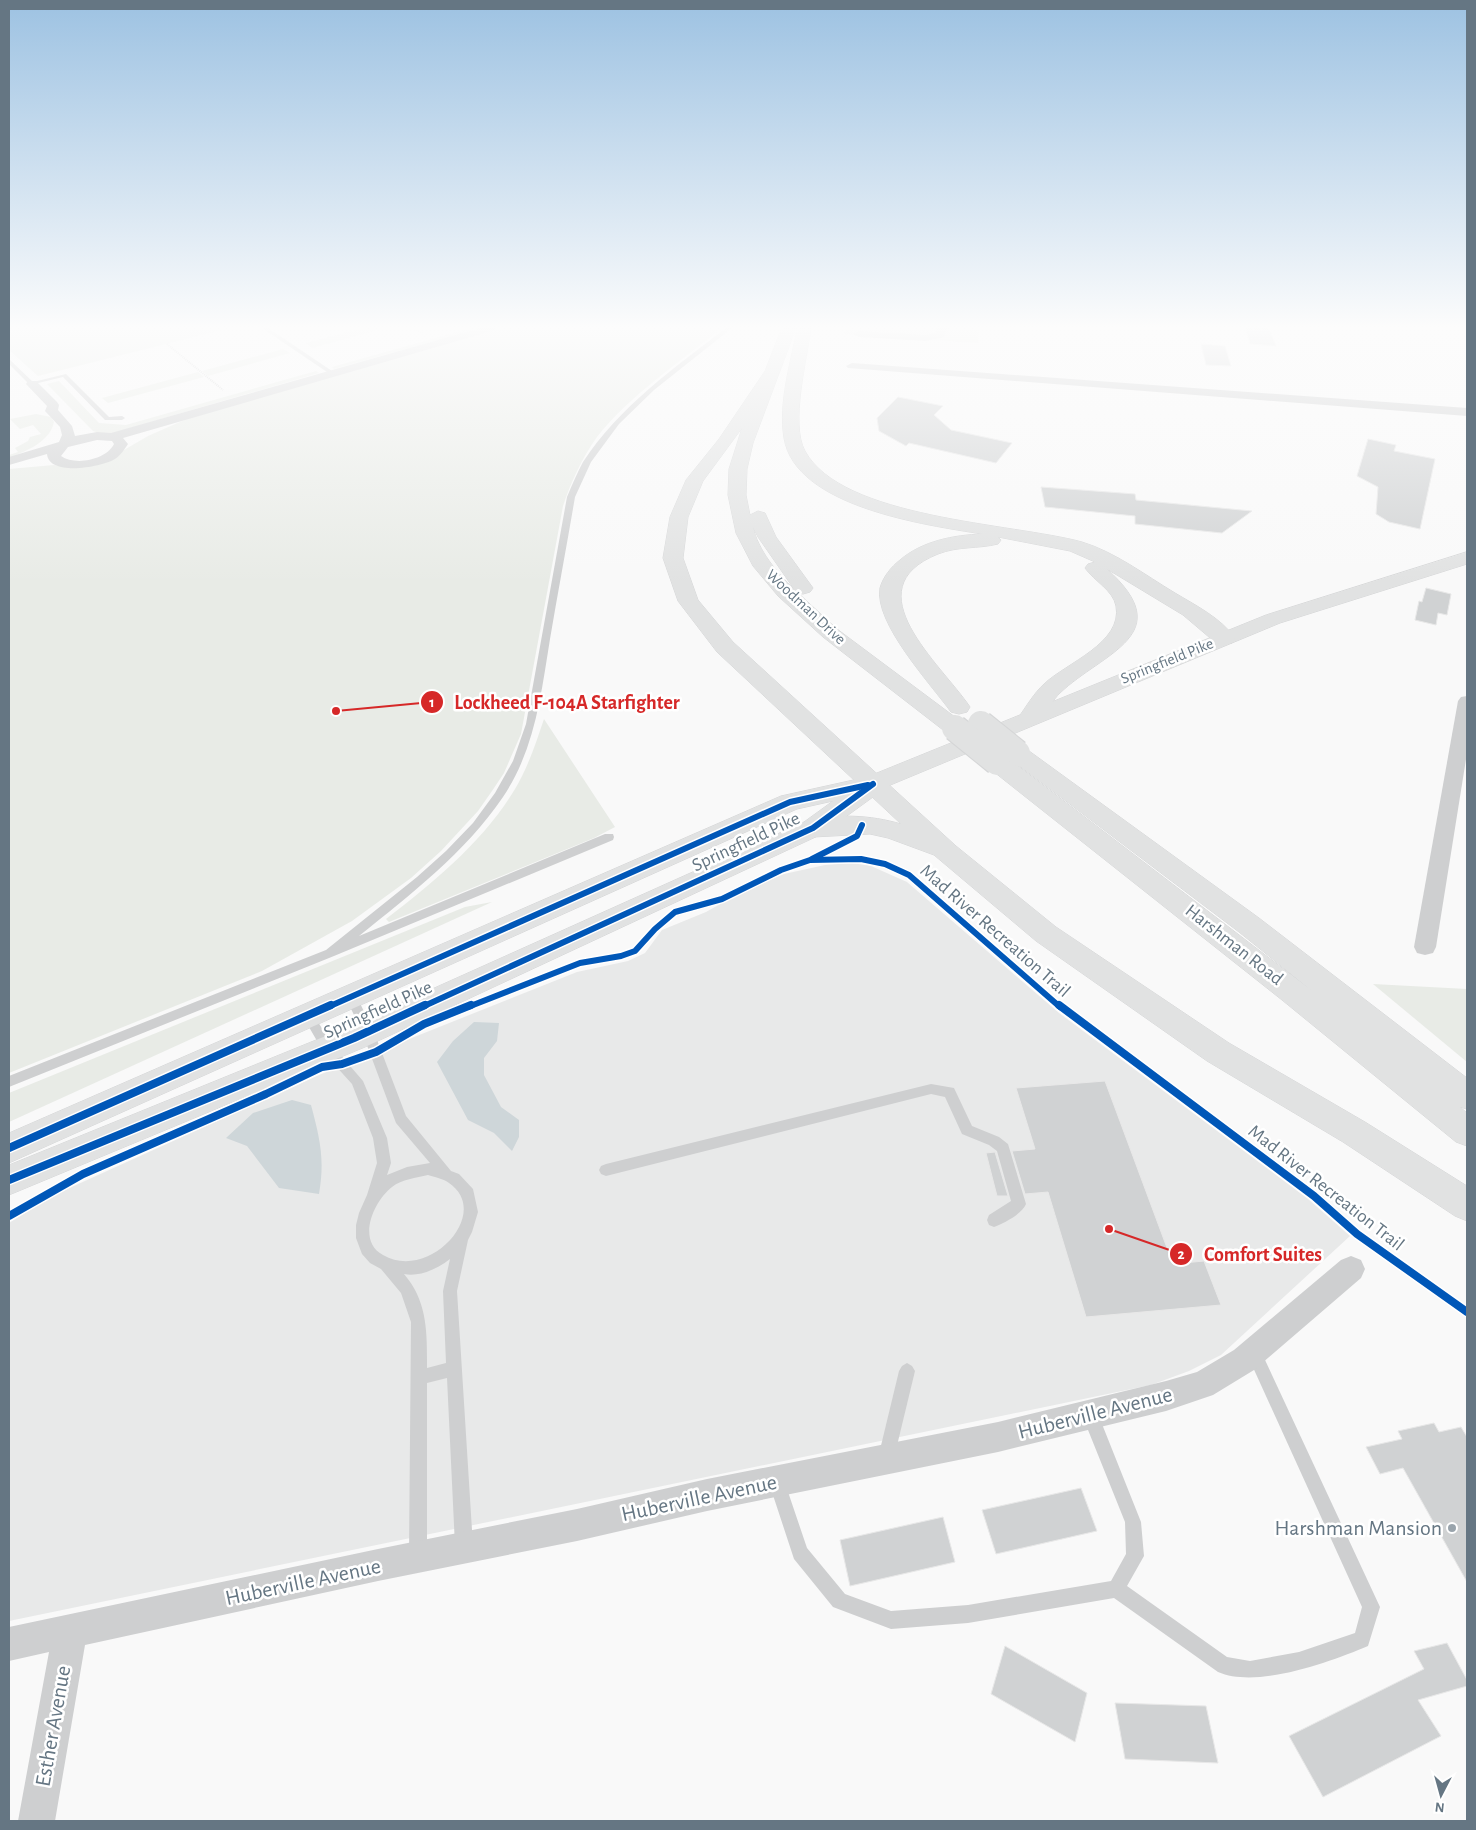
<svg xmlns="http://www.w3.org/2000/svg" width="1476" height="1830" viewBox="0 0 1476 1830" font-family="'Alegreya Sans',sans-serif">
<rect width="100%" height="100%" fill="#f9f9f9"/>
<polygon fill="#e8e9e9" points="852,863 871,866 907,882 1059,1013 1308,1199 1350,1236 1221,1355 1189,1371 1151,1385 9,1621 9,1223 54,1195 319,1075 577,972 628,961 645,953 662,930 706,912 747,889 784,874 825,865"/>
<g fill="#e8ebe6">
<polygon points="9,328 230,328 38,376 9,350"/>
<polygon points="363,328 386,328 312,348 306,343"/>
<polygon points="471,328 481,328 334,369 332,367"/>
<path d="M501 328H722C682 360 628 397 597 437 582 458 571 482 563 506L521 734 504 773 492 791 478 811 441 851 411 878 352 921 262 971 9 1073V469L54 465 72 467 124 450 148 436 198 414Z"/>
<polygon points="846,328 979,328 978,343 844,334"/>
<polygon points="283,349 290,353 208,376 202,371"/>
<polygon points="316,371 319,373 113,433 99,433 93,431 47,384 59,381 99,423 126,425"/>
<polygon points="198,372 204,377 108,403 102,398"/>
<path d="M36 414 51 417 54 422C50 442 26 451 9 458V455L18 452 15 448 28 441 30 437 41 434 33 425 20 429 10 419Z"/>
<path d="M544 719 615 827 594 838 389 922 386 919C433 883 484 841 515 789 528 767 536 743 544 719Z"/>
<polygon points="492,902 9,1122 9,1093 465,907"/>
<polygon points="1373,984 1467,989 1467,1062"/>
</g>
<g fill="#ced6d9">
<polygon points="474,1022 499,1023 497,1041 484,1058 484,1075 501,1107 519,1120 519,1137 512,1151 494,1133 468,1120 437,1062 453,1041"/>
<path d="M292 1100 311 1105C320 1139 325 1159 319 1194L279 1188 247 1146 226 1138 253 1113Z"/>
</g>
<g fill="#d0d2d3" stroke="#e8e8e8">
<polygon points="1245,328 1269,328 1276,346 1250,344"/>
<polygon points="1201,344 1225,346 1231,366 1206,365"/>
<polygon points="898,397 943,406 934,415 951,430 1012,443 996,463 909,443 906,446 879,431 877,418"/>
<polygon points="1368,439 1396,445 1394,451 1435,459 1420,529 1389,522 1376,514 1378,487 1357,476"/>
<polygon points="1041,487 1135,494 1136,500 1252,511 1222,533 1135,524 1135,516 1045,507"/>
<polygon points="1426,588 1451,594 1447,615 1438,613 1436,625 1415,620 1419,601 1422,602"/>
<polygon points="1105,1081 1173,1264 1204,1261 1221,1305 1086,1317 1048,1192 1025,1194 1012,1151 1035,1149 1016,1088"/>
<polygon points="995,1152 1008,1196 997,1196 986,1153"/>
<polygon points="1434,1423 1439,1432 1461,1427 1467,1437 1467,1582 1403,1468 1380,1474 1366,1447 1402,1439 1398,1431"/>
<polygon points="1081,1488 1097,1531 996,1554 982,1510"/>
<polygon points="943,1517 955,1562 850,1586 840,1540"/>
<polygon points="1447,1643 1467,1680 1467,1686 1418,1700 1441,1736 1323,1797 1289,1736 1424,1669 1414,1651"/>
<polygon points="1005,1646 1087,1693 1075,1742 991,1694"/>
<polygon points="1115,1703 1206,1706 1218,1763 1125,1759"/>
</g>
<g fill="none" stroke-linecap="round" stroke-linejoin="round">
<g stroke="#d5d6d7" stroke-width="1">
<polygon id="secondary" points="1467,552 1467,564 1280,623 876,791 873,797 822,834 365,1047 9,1195 9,1165 343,1029 804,822 833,801 797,809 9,1163 9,1133 781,796 867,777 1266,615"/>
</g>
<g stroke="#d5d6d7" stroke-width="1">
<g id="primary">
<path d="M782 328H796L753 443 747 469 746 495 750 515 758 511 765 513 776 537 813 588 810 592 803 594 798 593 837 629 963 723 967 728 963 733 955 735 947 733 823 637 778 596 753 566 736 533 728 495 729 469 742 428 703 481 688 517 683 558 698 600 733 642 956 846 1056 927 1229 1043 1365 1122 1467 1186V1221L1455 1216 1343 1142 1207 1061 1036 941 934 855 888 838 870 834 813 837 804 834 800 828 804 822C835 813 871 815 901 824L717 652 678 601 663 558 670 517 686 480 719 439 765 371ZM753 527 758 537 794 589C777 573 758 550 753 527Z"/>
<path d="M797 328H811C807 359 790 424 805 451 842 519 1012 523 1082 542 1115 552 1145 575 1175 593 1195 605 1221 618 1235 638L1232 643 1224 644 1216 643 1183 615 1107 569C1180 635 1103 652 1060 693 1046 706 1045 729 1022 723L1018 718C1026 707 1034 693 1044 684 1066 663 1123 643 1116 606 1113 590 1094 581 1085 568L1088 564 1095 562 1070 551 998 537 1001 540 998 544C978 549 958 546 938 554 851 589 941 664 970 707L967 712 959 714 951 712C930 683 874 623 880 588 883 577 891 567 900 560 922 541 954 535 982 534 926 525 795 507 784 438 778 402 791 363 797 328Z"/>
<polygon points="1017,745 1025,748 1259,918 1467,1078 1467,1109 1460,1107 1467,1113 1467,1146 1456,1142 1282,1000 989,768 985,762 989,756 997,754 1005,756 1311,990 1239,932 1009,758 1005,753 1009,748"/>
</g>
</g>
<g stroke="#cbcccd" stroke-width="2" stroke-dasharray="1 1" stroke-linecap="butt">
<polyline points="413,328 422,333"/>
<polyline points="167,344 223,390"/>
</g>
<g fill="#cecfd0" fill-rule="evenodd">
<polygon points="262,328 268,328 335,373 330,374"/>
<path d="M726 328H732L654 390 619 424 591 462 575 497C567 544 558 592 550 639 541 695 535 749 503 797 465 853 411 894 359 936L605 834H613L614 837 613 840 334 956 9 1087V1076L326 950 417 877 446 851 473 823 495 793 513 761 526 724 567 497C572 485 577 473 583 462 620 406 674 368 726 328Z"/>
<polygon points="9,359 33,382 66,374 109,417 122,416 125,418 122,420 105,420 63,377 30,385 9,364"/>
<path d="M351 991 355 993 374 1032 406 1116 451 1171 459 1174 473 1189 478 1212 472 1232 468 1240 457 1291 473 1546 470 1552 464 1555 458 1552 455 1546 447 1378 427 1383V1555L424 1561 418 1564 412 1561 409 1555 411 1322 401 1293 381 1269 370 1263 362 1254 356 1238V1225L359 1213 367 1195 377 1163 373 1138 352 1084 324 1053 302 1015 304 1012 308 1010 312 1012 332 1045 363 1081 387 1138 391 1163 387 1175 407 1167 430 1163 396 1123 362 1032 345 996 347 993ZM428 1175C434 1177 444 1179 449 1183 493 1213 429 1282 383 1255 356 1240 374 1201 392 1187 402 1179 416 1178 428 1175ZM450 1259 443 1291 446 1363 427 1368C427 1333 428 1302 404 1274 420 1277 437 1269 450 1259Z"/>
<path d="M931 1084 954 1088 972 1126 999 1137 1008 1144 1026 1204C1022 1214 1004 1223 994 1227L989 1225 987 1220 989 1215 1011 1201 997 1151 989 1145 962 1134 945 1097 931 1094 606 1176 601 1174 599 1170 601 1166 606 1164Z"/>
<path d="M1254 1344 1259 1347 1380 1607 1368 1646C1330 1662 1257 1689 1218 1672L1114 1598 968 1623 891 1629 833 1607 794 1559 769 1483 771 1477 777 1475 783 1477 785 1483 807 1548 845 1594 891 1611 968 1605 1111 1581 1126 1554 1125 1522 1082 1415 1084 1409 1090 1407 1096 1409 1141 1522 1144 1556 1127 1586 1227 1657 1250 1661 1299 1652 1355 1633 1362 1607 1246 1352 1249 1347Z"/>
<polygon points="907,1363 912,1366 915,1371 894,1458 892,1464 886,1466 880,1464 878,1458 899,1371 902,1366"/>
</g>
<g fill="#cecfd0" fill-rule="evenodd">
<path d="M480 328H496L495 330 123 438 128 444C124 450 121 455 115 459 102 467 49 477 47 454L9 465V457L59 442 62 435 60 427 45 411 47 406 26 384 28 381H36L57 402 59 405 58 410 72 426 75 436 97 432 111 433ZM97 440 112 441 114 444C106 460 75 466 61 456L68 447Z"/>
<polygon points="937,328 947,328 944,337 926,341 859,337 853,334 859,331 926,335 935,333"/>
<polygon points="852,363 1467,408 1467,416 848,368 846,366"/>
<polygon points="1467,696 1467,753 1436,947 1433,953 1425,955 1417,953 1414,947 1458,701 1461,697"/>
<polygon points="1351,1256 1361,1260 1365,1269 1361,1278 1254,1370 1213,1395 1166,1411 998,1452 707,1511 577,1541 378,1581 85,1645 55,1821 18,1821 49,1652 9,1661 9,1627 378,1549 577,1509 707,1479 998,1422 1166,1381 1197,1372 1234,1350 1341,1260"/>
</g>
<use href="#secondary" fill="#e1e2e2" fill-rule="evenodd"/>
<use href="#primary" fill="#e1e2e2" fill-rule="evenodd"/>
<g stroke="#d5d6d7" stroke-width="28" stroke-linecap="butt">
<g id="primary-bridge">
<polyline points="981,724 1017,753"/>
<polyline points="955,728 997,762"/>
</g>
</g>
<use href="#primary-bridge" stroke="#e1e2e2" stroke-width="26"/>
<g stroke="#fff" stroke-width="9">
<g id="cycleway-far1">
<polyline points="812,859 857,836 862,825"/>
<polyline points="328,1007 790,802 868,785"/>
<polyline points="422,1007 813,828 873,784"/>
<polyline points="468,1007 580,963 621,956 635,951 655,929 675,912 722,899 781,870 810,860 861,859 885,864 909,875 1060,1007"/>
</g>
</g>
<g stroke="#fff" stroke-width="11">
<g id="cycleway">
<polyline points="1059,1005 1314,1196 1357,1234 1467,1312"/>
<polyline points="9,1148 331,1005"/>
<polyline points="9,1180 354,1038 425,1005"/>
<polyline points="9,1216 83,1174 266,1094 322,1067 342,1064 376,1052 424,1024 471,1005"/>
</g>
</g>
<use href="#cycleway-far1" stroke="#0057b8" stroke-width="6"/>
<use href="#cycleway" stroke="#0057b8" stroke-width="8"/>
</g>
<linearGradient id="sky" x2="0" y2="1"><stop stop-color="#9dc2e2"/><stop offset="0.56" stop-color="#fcfcfc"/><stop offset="1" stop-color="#fcfcfc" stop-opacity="0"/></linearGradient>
<rect width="1476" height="584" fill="url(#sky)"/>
<circle fill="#99a4ac" stroke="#fff" stroke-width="2" cx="1452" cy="1528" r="5"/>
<g text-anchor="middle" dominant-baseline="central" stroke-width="5" stroke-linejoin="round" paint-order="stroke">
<g font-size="16" fill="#657683" stroke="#fff">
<text transform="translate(806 607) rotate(43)">Woodman Drive</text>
<text transform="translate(1167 661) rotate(-22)">Springfield Pike</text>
</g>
<g font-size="19" fill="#657683" stroke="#fff">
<text transform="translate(746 842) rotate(-25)">Springfield Pike</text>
<text transform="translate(995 931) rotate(41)">Mad River Recreation Trail</text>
<text transform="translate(1234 945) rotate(38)">Harshman Road</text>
<text transform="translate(378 1010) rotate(-24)">Springfield Pike</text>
<text transform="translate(1326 1188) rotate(38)">Mad River Recreation Trail</text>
</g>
<g font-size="22" fill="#657683" stroke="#fff">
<text transform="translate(1095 1413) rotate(-14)">Huberville Avenue</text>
<text transform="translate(699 1498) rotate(-12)">Huberville Avenue</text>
<text transform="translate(303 1582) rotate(-12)">Huberville Avenue</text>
<text transform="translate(53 1726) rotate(-80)">Esther Avenue</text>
</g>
<g font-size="22" fill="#657683" stroke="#fff" text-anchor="end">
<text x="1442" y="1528">Harshman Mansion</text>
</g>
</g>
<path fill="none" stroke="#d62828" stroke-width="2" d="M336 711L432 702M1109 1229L1181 1254"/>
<g fill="#d62828" stroke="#fff" stroke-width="2">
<circle cx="336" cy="711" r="5"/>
<circle cx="1109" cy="1229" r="5"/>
<circle cx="432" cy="702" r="12"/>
<circle cx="1181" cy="1254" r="12"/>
</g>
<g font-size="15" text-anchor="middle" font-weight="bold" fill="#fff">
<text x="432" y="707">1</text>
<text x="1181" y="1259">2</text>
</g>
<g font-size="20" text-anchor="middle" font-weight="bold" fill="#d62828" stroke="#fff" stroke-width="5" stroke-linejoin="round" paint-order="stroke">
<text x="567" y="709">Lockheed F-104A Starfighter</text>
<text x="1263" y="1261">Comfort Suites</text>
</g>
<rect width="1476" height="1830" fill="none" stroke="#657683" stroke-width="20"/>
<g transform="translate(1441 1795) rotate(186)" stroke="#ffffff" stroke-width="4" paint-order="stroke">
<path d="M0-4L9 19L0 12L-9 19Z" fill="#657683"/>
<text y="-8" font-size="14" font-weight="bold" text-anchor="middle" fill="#657683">N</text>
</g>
</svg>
